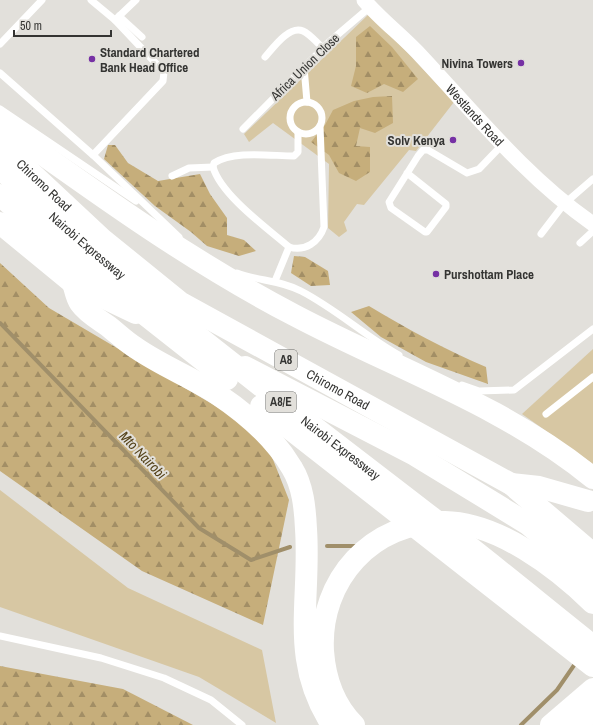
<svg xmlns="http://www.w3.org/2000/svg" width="593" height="725" viewBox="0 0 593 725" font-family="'Archivo Narrow',sans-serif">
<defs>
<pattern id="forest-firs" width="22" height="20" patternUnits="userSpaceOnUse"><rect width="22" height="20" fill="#c6ae7b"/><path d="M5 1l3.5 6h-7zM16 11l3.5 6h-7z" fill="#a28e65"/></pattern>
</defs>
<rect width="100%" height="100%" fill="#e2e0db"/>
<g fill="#d7c7a3">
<polygon points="370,13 454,102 416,151 409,150 364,205 357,204 344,222 347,231 339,237 328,228 329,164 273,123 249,142 244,134"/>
<polygon points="593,349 593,464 522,414"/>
<polygon points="0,490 128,588 262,650 276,723 199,677 0,607"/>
</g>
<g fill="url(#forest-firs)">
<polygon points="370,26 392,47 418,79 403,92 384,84 367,93 351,86 356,66 356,37"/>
<polygon points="392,96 393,123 375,133 360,128 356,146 370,147 370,172 356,181 339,173 329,155 311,142 325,125 333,110 354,101 373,97"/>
<polygon points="108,145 115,145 128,163 158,181 200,174 210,194 227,218 227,235 244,240 256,251 239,256 207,246 191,232 155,206 104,159"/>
<polygon points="294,256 305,257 328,271 330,285 311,286 291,273"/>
<polygon points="0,263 49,308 241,421 270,452 289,500 263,625 142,571 0,471"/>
<path d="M369 306C407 329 446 350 486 367L488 384 426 362 381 337 351 312Z"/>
<polygon points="0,666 123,689 193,725 0,725"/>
</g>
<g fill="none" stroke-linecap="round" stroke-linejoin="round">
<g stroke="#a08f6a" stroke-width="4">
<polyline points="0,323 199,528 251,560 290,547"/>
<polyline points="327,546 356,546"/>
<polyline points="521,725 557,690 577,661"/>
</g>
<g stroke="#fff" stroke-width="7">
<polyline points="91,0 115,20"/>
<polyline points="119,16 142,37"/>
<polyline points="0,44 42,0"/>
<path d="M265 57C273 48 289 25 303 31 310 34 317 43 323 48"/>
<polyline points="304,67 307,102"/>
<polyline points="0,73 93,155 163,81 164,72 115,20 136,0"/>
<circle cx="306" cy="118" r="16"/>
<polyline points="0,109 136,201"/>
<polyline points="243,129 329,42 370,7"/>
<path d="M298 132V152L294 156C271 156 234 150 214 163L213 167C221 195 267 228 289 247 305 252 319 242 324 227L320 126"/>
<polyline points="93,155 179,237"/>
<polyline points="407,173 446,204 446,207 427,232 425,232 391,208 389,202 418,156 423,150 428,150 467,173 479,169 503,144"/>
<polyline points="172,176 189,168 213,167"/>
<polyline points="541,234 564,204 593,179"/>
<polyline points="580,243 593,231"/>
<path d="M237 273C258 281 281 280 301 291 336 309 365 336 399 355"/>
<polyline points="275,281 289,247"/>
<polyline points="462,385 479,391 514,390 593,329"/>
<polyline points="546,414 593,377"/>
<polyline points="0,636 101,658 164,678 211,700 242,725"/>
</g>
<path stroke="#fff" stroke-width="15" id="s1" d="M364 0C382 21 404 37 422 57 476 115 528 179 593 224"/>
<g stroke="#fff" stroke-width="22">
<path id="s2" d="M0 139 11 154 102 239 181 303 511 484 593 554"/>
<polyline points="0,223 73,283 136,313"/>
<path d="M73 283C75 289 76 297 80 303 87 313 98 319 108 326 117 333 126 342 136 348 162 366 191 377 217 394 247 414 274 437 292 468 303 486 305 508 306 529 311 602 289 659 332 725"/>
<polyline points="245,367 415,455 528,524 593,579"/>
<polyline points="511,484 539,487 588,501"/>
<path d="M354 725C334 705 325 679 323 651 319 580 372 521 445 522 498 523 556 567 593 603"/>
<polyline points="551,725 593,689"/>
<polyline points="576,725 593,710"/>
</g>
<g stroke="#fff" stroke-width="22">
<path d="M0 124C95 192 190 261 294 315 394 368 504 405 593 478"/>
<path id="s3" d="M0 168C136 294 285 404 431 517 486 559 539 603 593 646"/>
<polyline points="0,195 53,242 227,379"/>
<polyline points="261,406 593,666"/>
</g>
</g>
<g fill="#7631a4" stroke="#e2e0db" stroke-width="1.5">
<circle cx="92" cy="59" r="4"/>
<circle cx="521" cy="63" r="4"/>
<circle cx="453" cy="140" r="4"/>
<circle cx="436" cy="274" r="4"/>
</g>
<g text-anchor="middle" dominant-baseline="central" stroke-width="4" stroke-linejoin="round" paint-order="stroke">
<g fill="#e2e0db" stroke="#686865" stroke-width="1">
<rect x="275" y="350" width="22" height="20" rx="3"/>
<rect x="266" y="392" width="30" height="20" rx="3"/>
</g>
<g font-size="12" font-weight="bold" fill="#343432">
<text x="286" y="360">A8</text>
<text x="281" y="402">A8/E</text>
</g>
<g font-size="13" font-weight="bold" fill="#343432" stroke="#e2e0db" text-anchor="start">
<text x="100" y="52">Standard Chartered<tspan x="100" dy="15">Bank Head Office</tspan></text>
<text x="513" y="63" text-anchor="end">Nivina Towers</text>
<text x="445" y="140" text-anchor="end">Solv Kenya</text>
<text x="444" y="274">Purshottam Place</text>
</g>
<g font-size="13" fill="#343432" stroke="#e2e0db">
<text transform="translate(305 67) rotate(-44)">Africa Union Close</text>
<text stroke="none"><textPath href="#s1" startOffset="160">Westlands Road</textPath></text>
<text stroke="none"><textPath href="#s2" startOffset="64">Chiromo Road</textPath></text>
<text stroke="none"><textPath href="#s3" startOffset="117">Nairobi Expressway</textPath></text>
<text stroke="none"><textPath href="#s2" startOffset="424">Chiromo Road</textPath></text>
<text stroke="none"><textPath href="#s3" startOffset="441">Nairobi Expressway</textPath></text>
</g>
<g font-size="14" font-style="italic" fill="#544219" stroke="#e2e0db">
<text transform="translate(143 455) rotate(46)">Mto Nairobi</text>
</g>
</g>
<path d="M14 30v6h97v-6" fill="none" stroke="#343432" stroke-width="2"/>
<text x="20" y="30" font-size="12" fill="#343432" stroke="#e2e0db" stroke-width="3" paint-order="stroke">50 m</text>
</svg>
